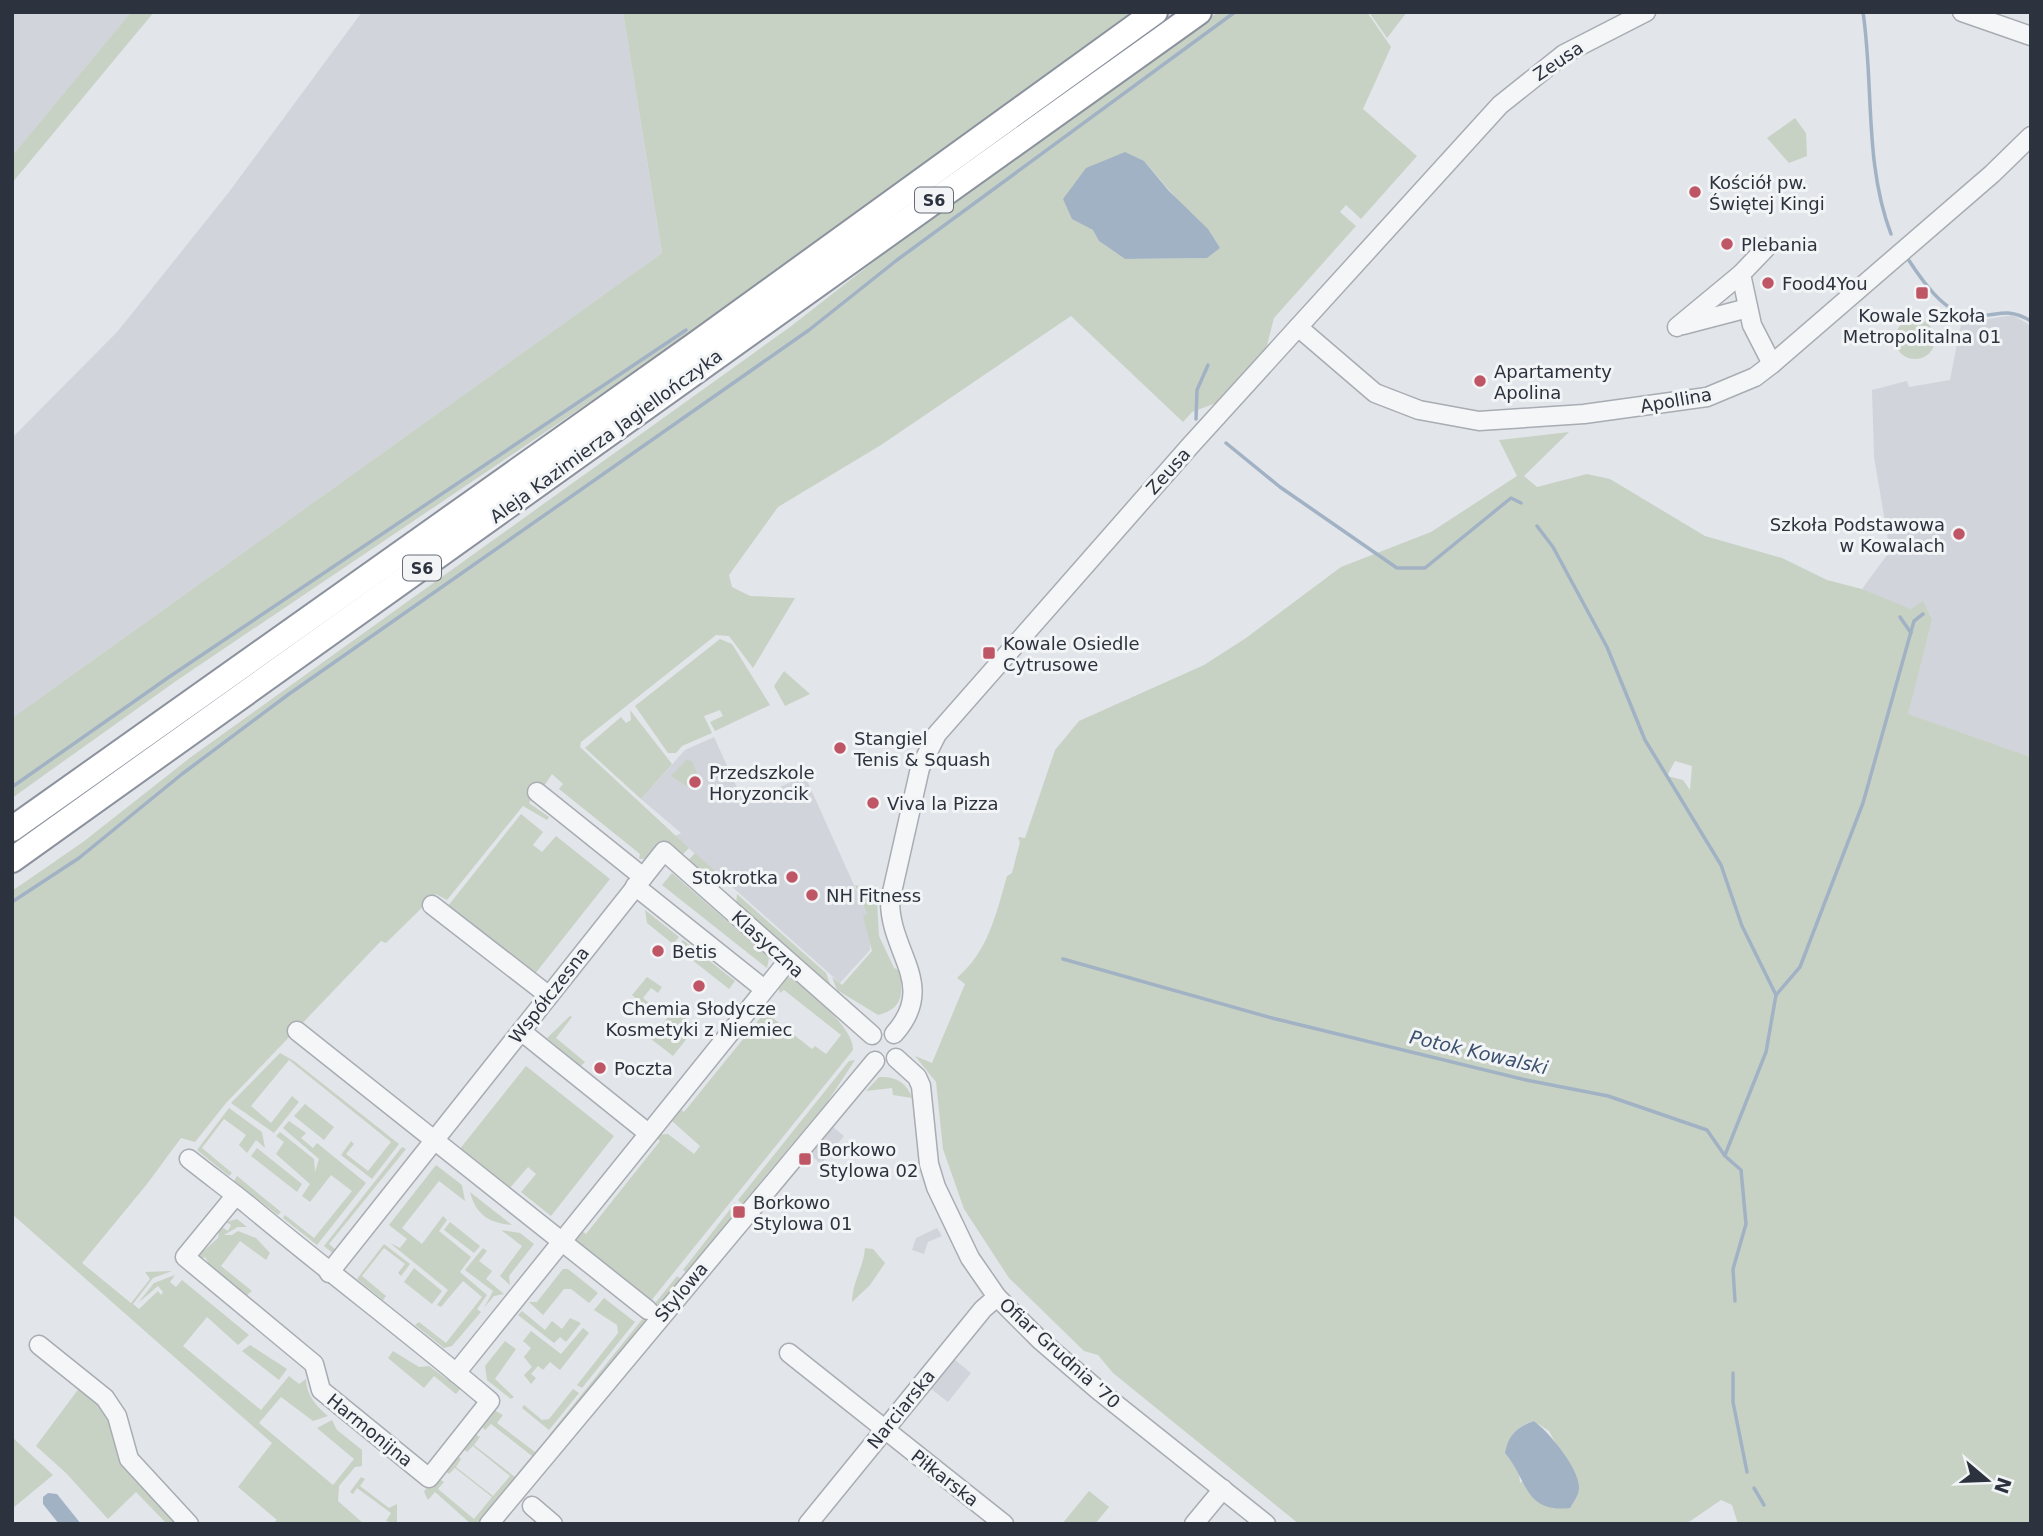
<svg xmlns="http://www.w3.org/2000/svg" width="2043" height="1536" viewBox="0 0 2043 1536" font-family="'DejaVu Sans',sans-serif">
<rect width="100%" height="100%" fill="#e2e5e9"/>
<g fill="#d1d4db">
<polygon points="12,12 131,12 12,156"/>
<polygon points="362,12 623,12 662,253 12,718 12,438 118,331 229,192"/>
<polygon points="2013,315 2031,326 2031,757 1907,714 1932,620 1862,589 1890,551 1874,457 1872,390 1907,381 1909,387 1950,380 1962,319 1968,322"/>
<polygon points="714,737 744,803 805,776 871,923 870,950 840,983 675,836 681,833 641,799 685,750"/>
<polygon points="833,1127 844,1136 821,1164 809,1154"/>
<polygon points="937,1228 942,1236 928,1242 924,1254 912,1250 916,1238"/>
<polygon points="954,1359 971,1373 948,1402 930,1388"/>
</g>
<g fill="#c8d2c4" fill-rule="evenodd">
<polygon points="131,12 154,12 12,183 12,156"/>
<polygon points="623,12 1140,12 691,334 176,681 12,798 12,718 662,253"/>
<path d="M1218 12H1367L1391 47 1363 109 1417 156 1361 219 1346 205 1340 212 1356 226 1274 318 1266 349 1216 403 1192 412 1183 422 1071 316 881 445 778 507 729 575 732 587 750 596 795 598 753 668 729 636 716 635 581 742 580 747 689 848 681 856 664 841 650 859H639L640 854 559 789 563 784 552 774 544 786 554 797 539 785 529 803 549 817 547 820 523 806 447 900 436 894 386 943 381 941 226 1103 195 1142 181 1138 147 1184 82 1263 131 1303 150 1279 145 1272 172 1271 153 1278 133 1304 139 1309 158 1291 161 1295 163 1292 158 1286 138 1303 154 1283 175 1275 170 1282 176 1287 182 1280 249 1335 238 1345 207 1317 183 1346 261 1410 289 1376 299 1384 306 1379C306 1395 317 1407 328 1416L313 1421 281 1397 259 1423 333 1485 354 1459 317 1428 332 1420 337 1430 362 1450V1466L355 1467 339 1486 338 1501 364 1524H272L277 1520 238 1487 272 1443 12 1214V891L83 842 191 757 790 327 895 245ZM1144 161 1219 248 1206 258 1125 259 1099 241 1094 230Z"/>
<polygon points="1369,12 1407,12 1387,38"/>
<polygon points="1795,118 1806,133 1807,156 1789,163 1767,138"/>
<circle cx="1915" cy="339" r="20"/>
<path d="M1569 432 1524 476 1537 487 1587 474 1610 479 1705 536 1782 558 1827 580 1862 589 1911 609 1923 601 1932 620 1908 714 2031 757V1524H1738L1732 1505 1721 1500 1686 1524H1299L1113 1373 1098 1355 1084 1351 1009 1278 964 1209 943 1149 936 1082 915 1056 932 1063 965 984 957 978C988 951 996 915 1007 876L1012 873 1020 842 1018 837 1025 838 1055 750 1079 721 1204 665 1246 638 1341 567 1431 532 1517 476 1499 440ZM1675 761 1692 766 1690 790 1683 780 1667 776ZM1534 1421 1549 1431 1560 1451 1520 1483 1519 1472 1506 1453C1508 1435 1517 1427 1534 1421Z"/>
<polygon points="720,639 732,644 770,705 715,731 710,722 723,716 720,710 704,716 712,733 682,746 676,753 668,753 635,706"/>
<polygon points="784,671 810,694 785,706 774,686"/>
<polygon points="630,710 672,764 641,799 585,748 621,717 626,723 631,720"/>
<polygon points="686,760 692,761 699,778 697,784 686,786 671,776"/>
<polygon points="521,814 543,832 533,845 542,852 556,836 610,879 534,975 448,906"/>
<polygon points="695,853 725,880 727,883 716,886 687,862"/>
<polygon points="672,873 769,958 767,968 662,885"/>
<path d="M876 884 879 936 894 968 899 970C904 993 903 1009 878 1015L837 990 832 977 842 985 872 951 863 916 867 914 855 885 874 890Z"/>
<polygon points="737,894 826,973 833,992 736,906"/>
<polygon points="645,910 679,937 673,944 647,923"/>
<polygon points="683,940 735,981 729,989 677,948"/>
<polygon points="647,977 662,987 658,993 651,988 643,998 650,1004 645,1007 632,995"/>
<path d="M785 977 793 978C809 993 854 1027 853 1050L650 1302 578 1245 576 1234 580 1230 586 1234 660 1141 653 1135 668 1134 694 1154 700 1146 672 1121 676 1106 684 1112 765 1012 812 1049 815 1046 826 1054 841 1035 784 990 780 993 778 986Z"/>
<polygon points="674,1009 696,1027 673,1056 651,1039"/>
<polygon points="570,1016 572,1017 556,1038 585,1062 581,1066 547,1038"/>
<polygon points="280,1053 294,1061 399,1144 372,1179 341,1155 351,1141 354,1144 346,1154 368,1171 391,1142 289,1060 251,1106 271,1123 292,1096 299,1102 274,1133 231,1103"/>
<polygon points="855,1060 828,1101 757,1186 746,1208 738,1200 849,1061"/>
<polygon points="526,1066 614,1136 551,1216 521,1192 536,1174 528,1167 509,1189 459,1150"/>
<path d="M879 1077C895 1076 907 1082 912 1098L893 1095 892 1088 866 1091Z"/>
<polygon points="305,1104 334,1127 324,1140 294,1116"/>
<polygon points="229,1108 262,1132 265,1148 256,1140 247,1153 239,1145 246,1135 224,1119 202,1148 232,1173 229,1176 197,1150"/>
<polygon points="289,1121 306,1133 301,1138 313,1148 317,1143 366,1183 317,1245 283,1218 285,1215 314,1238 352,1191 331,1175 310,1202 302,1196 310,1184 276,1154 284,1142 276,1136 280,1132 314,1159 315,1172 319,1159 283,1128"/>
<polygon points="402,1147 406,1149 329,1244 337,1251 334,1254 324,1246"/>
<polygon points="257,1148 302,1184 297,1192 251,1156"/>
<polygon points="436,1165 462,1185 465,1201 439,1181 402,1228 422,1244 443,1216 447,1220 439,1231 471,1257 460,1272 487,1295 477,1309 481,1312 452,1346 444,1348 415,1325 419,1322 446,1343 482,1297 463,1281 441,1307 437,1305 448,1290 390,1243 400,1248 407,1239 389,1225"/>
<polygon points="237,1176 281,1212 278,1215 234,1181"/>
<path d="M470 1192 512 1225C489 1223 476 1215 470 1192Z"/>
<polygon points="735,1203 739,1207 733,1215 737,1218 690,1275 683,1270"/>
<polygon points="237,1219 247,1227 238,1227 224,1235 232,1235 238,1231 256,1238 270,1253 266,1260 240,1241 221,1266 252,1291 246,1296 206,1265 209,1264 205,1257 200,1260 199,1255 218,1238 220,1226 228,1231 231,1225 226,1222"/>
<polygon points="450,1222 480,1246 474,1253 444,1230"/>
<polygon points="501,1230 520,1233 534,1244 509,1276 510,1285 500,1276 522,1246"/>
<polygon points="384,1244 410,1264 401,1276 398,1273 405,1264 384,1248 362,1276 386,1296 383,1300 357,1279"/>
<polygon points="483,1248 487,1251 479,1261 492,1271 486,1279 504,1294 494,1296 484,1308 493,1291 465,1270"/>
<path d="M865 1248 873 1249 885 1263 870 1285 852 1302C853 1279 863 1270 865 1248Z"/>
<polygon points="414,1268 442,1291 432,1304 404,1282"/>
<polygon points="563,1269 568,1269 598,1293 589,1303 571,1289 564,1289 543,1315 529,1302 537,1302"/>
<polygon points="677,1276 684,1281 553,1438 549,1435"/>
<polygon points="604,1298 635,1322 582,1388 577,1385 618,1333 617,1325 594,1310"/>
<polygon points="522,1311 545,1330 552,1321 562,1329 570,1318 581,1323 566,1342 560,1337 554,1343 518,1315"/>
<polygon points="583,1328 589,1333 560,1370 550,1362 543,1370 538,1366 531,1374 536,1378 531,1384 524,1375 532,1367 524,1357 531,1348 523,1341 531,1331 561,1354"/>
<polygon points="505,1341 516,1349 495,1379 514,1397 511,1399 487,1380 485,1366"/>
<polygon points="250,1345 287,1369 279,1380 242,1351"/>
<polygon points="393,1351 419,1367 429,1366 460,1389 456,1394 434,1376 424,1388 388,1358"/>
<polygon points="80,1387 106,1407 118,1458 181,1524 167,1524 136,1492 108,1519 66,1473 36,1446"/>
<polygon points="573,1389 579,1393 549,1430 522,1408 524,1405 542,1420 549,1419"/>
<polygon points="492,1409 503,1415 497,1423 535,1452 541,1446 541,1451 480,1524 471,1524 435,1492 428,1500 424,1492 427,1486 438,1478 444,1482 438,1489 474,1519 492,1497 455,1468 449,1474 444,1470 456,1455 461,1459 456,1467 493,1496 510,1476 473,1446 467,1452 462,1448 473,1433 480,1437 474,1445 515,1477 532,1456 491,1424 485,1430 480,1425"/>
<polygon points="12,1437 53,1475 13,1508 12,1507"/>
<polygon points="361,1477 365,1479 360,1486 389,1508 397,1504 397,1524 386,1521 391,1513 357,1488 353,1494 350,1492"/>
<polygon points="1089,1491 1109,1507 1095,1524 1062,1524"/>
</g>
<g fill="#a2b2c5">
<polygon points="1125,152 1144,161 1169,191 1208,229 1220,248 1207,258 1125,259 1099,241 1093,230 1072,219 1063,199 1086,168"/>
<path d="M1534 1421C1548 1431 1580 1469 1579 1488 1579 1495 1573 1503 1570 1508 1524 1513 1528 1480 1505 1453 1508 1435 1517 1427 1534 1421Z"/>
<polygon points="48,1493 57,1494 81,1524 59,1524 43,1504 43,1497"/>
</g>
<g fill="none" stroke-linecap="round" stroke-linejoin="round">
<g stroke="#a2b2c5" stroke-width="3.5">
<path d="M1863 12C1874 86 1864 163 1891 234"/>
<path d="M1908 259C1921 279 1945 315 1972 316 1999 317 2005 306 2031 321"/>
<polyline points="1196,419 1197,390 1208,365"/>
<polyline points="1226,443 1280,487 1397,568 1425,568 1511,498 1521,503"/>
<polyline points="1537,526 1553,547 1607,647 1645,740 1721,865 1742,926 1776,995"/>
<polyline points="1900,617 1911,633"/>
<polyline points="12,787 169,677 686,330"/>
<polyline points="12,902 79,858 182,774 289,694 809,330 897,260 1235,12"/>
<polyline points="1063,959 1272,1018 1526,1080 1608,1096 1707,1130 1725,1156 1741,1170 1746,1224 1733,1269 1735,1301"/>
<polyline points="1725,1155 1766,1052 1776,995 1800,967 1863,803 1914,621 1923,614"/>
<polyline points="1733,1373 1733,1402 1747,1472"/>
<polyline points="1754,1488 1764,1505"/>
</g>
<g stroke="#a8acb3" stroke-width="21">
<g id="minor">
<polyline points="1962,12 2031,36"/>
<polyline points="1766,248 1741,274 1752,325 1772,364"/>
<polyline points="1683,325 1748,308"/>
<polyline points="1298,327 1375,393 1419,410 1479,421 1584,414 1707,397 1755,377 1772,364 1992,174 2031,136"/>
<polyline points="1677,327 1741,274"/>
<polyline points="537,792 643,877"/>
<polyline points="635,886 764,989"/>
<polyline points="432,905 548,995"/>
<polyline points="297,1031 648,1310"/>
<polyline points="521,1031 648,1133"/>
<path d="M894 1034C938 985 890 954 890 901L920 768 937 734 1190 446 1500 105 1564 54 1646 12"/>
<polyline points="896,1058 917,1077 921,1086 929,1164 936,1187 970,1258 997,1297 1040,1340 1098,1390 1266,1524"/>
<path d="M189 1159C208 1174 228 1189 247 1204 327 1271 411 1334 490 1401L429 1478 321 1390 314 1364 185 1257 236 1195"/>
<polyline points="329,1273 664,851 872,1035"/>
<polyline points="39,1345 105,1398 117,1416 129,1459 189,1524"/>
<polyline points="789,1353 1004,1524"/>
<polyline points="456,1373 787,962"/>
<polyline points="532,1506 553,1524"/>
<polyline points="489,1524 875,1061"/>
<polyline points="808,1524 983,1309 997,1297"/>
<polyline points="1194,1524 1223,1489"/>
</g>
</g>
<g stroke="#8b929e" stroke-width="28">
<g id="highway">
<polyline points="12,829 696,344 1155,12"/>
<polyline points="12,860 1199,12"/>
</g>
</g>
<use href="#minor" stroke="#f5f6f8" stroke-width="18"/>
<use href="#highway" stroke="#fff" stroke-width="24"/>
</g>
<g fill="#bf5665" stroke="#f2f4f6" stroke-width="2.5">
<circle cx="1695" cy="192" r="7"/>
<circle cx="1727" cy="244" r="7"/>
<circle cx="1768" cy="283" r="7"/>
<rect x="1915" y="286" width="14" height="14" rx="3.5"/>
<circle cx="1480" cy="381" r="7"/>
<circle cx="1959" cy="534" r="7"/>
<rect x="982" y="646" width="14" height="14" rx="3.5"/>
<circle cx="840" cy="748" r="7"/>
<circle cx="695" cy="782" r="7"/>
<circle cx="873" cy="803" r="7"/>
<circle cx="792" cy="877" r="7"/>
<circle cx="812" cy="895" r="7"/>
<circle cx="658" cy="951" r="7"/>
<circle cx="699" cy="986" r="7"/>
<circle cx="600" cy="1068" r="7"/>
<rect x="798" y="1152" width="14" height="14" rx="3.5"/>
<rect x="732" y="1205" width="14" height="14" rx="3.5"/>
</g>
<g text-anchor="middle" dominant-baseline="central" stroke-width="6" stroke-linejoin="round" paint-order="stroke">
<g fill="#f2f4f6" stroke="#676d76" stroke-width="2">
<rect x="915" y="187.5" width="38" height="25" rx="5"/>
<rect x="403" y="555.5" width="38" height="25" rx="5"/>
</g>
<g font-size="16" font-weight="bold" fill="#2c333f">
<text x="934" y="200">S6</text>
<text x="422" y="568">S6</text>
</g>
<g font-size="18" fill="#2c333f" stroke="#f2f4f6">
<text transform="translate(1558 61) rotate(-34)">Zeusa</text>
<text transform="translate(1676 400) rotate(-10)">Apollina</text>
<text transform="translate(606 436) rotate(-36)">Aleja Kazimierza Jagiellończyka</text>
<text transform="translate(1168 471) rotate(-48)">Zeusa</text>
<text transform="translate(768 944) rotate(42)">Klasyczna</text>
<text transform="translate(549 995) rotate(-52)">Współczesna</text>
<text transform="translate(681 1292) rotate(-50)">Stylowa</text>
<text transform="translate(1060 1353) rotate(42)">Ofiar Grudnia '70</text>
<text transform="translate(901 1409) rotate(-51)">Narciarska</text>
<text transform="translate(370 1430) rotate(39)">Harmonijna</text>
<text transform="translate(945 1478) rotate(38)">Piłkarska</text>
</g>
<g font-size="18" fill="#2c333f" stroke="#f2f4f6" text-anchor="start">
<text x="1709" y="182">Kościół pw.<tspan x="1709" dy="21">Świętej Kingi</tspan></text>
<text x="1741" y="244">Plebania</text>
<text x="1782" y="283">Food4You</text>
<text x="1922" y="315" text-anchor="middle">Kowale Szkoła<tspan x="1922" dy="21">Metropolitalna 01</tspan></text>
<text x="1494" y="371">Apartamenty<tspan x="1494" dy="21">Apolina</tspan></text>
<text x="1945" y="524" text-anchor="end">Szkoła Podstawowa<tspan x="1945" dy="21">w Kowalach</tspan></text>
<text x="1003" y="643">Kowale Osiedle<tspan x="1003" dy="21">Cytrusowe</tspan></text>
<text x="854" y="738">Stangiel<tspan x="854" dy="21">Tenis &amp; Squash</tspan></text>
<text x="709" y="772">Przedszkole<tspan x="709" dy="21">Horyzoncik</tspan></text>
<text x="887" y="803">Viva la Pizza</text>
<text x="778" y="877" text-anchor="end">Stokrotka</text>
<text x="826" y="895">NH Fitness</text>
<text x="672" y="951">Betis</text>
<text x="699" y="1008" text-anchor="middle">Chemia Słodycze<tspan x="699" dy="21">Kosmetyki z Niemiec</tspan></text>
<text x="614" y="1068">Poczta</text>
<text x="819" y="1149">Borkowo<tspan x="819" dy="21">Stylowa 02</tspan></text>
<text x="753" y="1202">Borkowo<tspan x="753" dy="21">Stylowa 01</tspan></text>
</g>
<g font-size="19" font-style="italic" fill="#3b516e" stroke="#f2f4f6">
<text transform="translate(1479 1052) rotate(13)">Potok Kowalski</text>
</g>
</g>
<rect width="2043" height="1536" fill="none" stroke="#2c333f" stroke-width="28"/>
<g transform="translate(1987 1480) rotate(109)" stroke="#f2f4f6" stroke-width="5" paint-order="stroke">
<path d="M0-5L12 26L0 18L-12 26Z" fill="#2c333f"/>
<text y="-10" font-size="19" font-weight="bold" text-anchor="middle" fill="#2c333f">N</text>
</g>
</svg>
